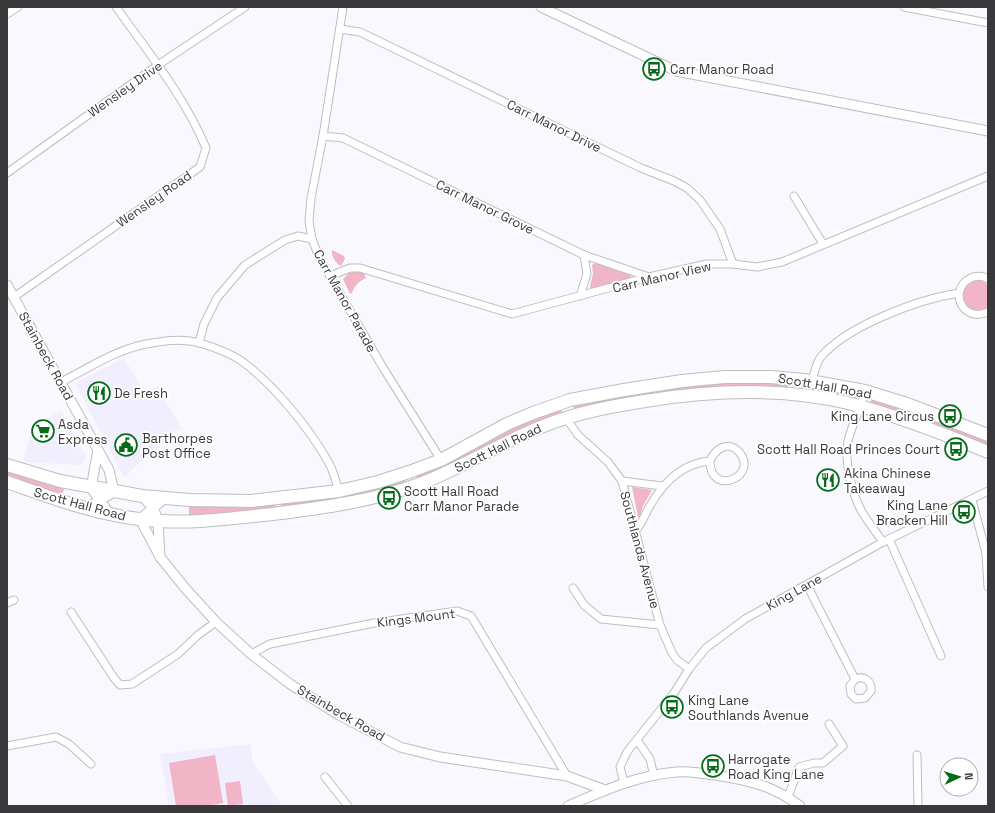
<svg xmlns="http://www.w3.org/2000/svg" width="995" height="813" viewBox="0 0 995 813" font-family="'Space Grotesk',sans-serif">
<rect width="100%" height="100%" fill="#faf8ff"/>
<g fill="#f1eefd">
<polygon points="124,358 145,393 158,386 181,429 172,433 124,477 75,383"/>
<polygon points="61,411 86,457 82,465 23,462 33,426"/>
<polygon points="251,744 252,761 282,806 169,806 160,754"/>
</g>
<g fill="#f0b5c7">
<path d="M332 250 344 256 345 259 341 266C336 264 331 255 332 250Z"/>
<polygon points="596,263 631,275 631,280 591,290 590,286 593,274 592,265"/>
<path d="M358 271 364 273 366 278C359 281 354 286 352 293L350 294 343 279 349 273Z"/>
<path d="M979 280 988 284V308C966 323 950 283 979 280Z"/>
<path d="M717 382H771L788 385 789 386 787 388C754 388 720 386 687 389 649 393 613 402 576 409L573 407 574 405 626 394Z"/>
<polygon points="802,385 856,395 857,398 856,399 801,389"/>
<path d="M871 400H874C913 411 951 425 988 441V446L871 403Z"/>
<polygon points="561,409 562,411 561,413 518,430 464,459 418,478 416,477 416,475 462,455 531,419"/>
<polygon points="7,471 64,489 62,495 7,477"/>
<polygon points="404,479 405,481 403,484 347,498 281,507 280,502"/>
<polygon points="632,487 652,490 643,506 640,517 638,517"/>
<polygon points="275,503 276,508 189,516 189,506"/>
<polygon points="215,755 223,803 207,806 176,806 169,763"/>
<polygon points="240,781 243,804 228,806 225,783"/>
</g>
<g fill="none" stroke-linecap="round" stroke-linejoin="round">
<g stroke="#bebdc4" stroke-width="9">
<g id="minor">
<polyline points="343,7 323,136 311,198 309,221 312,239 319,257 382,366 441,460"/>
<polyline points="904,7 988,23"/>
<polyline points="7,14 18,7"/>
<polyline points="340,29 360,32 641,168 674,181 687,188 700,200 720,229 733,264"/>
<polyline points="323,136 343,138 584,255 649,277"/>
<polyline points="7,173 158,65 245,7"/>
<polyline points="794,196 823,244"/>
<polyline points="330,276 350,268 360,268 512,314 649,277 707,264 733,264 757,267 782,262 988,176"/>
<path d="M988 279C984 276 978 276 973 277 947 287 961 324 988 312"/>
<polyline points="580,296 587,274 584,255"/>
<path d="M14 297 200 167 206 148C185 97 148 52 116 7"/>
<polyline points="199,343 204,324 217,298 245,265 285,240 298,236 312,239"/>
<path d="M812 381C814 374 816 364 820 358 846 326 919 299 959 293"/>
<path d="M61 382C89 368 120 347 152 343 167 340 186 339 200 343 213 347 228 352 240 360 272 382 311 430 330 465 334 473 336 483 339 491"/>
<path d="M865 391C861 408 852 424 848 441 844 461 852 494 862 512 868 522 876 532 883 542"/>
<polyline points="566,418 578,435 608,462 622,481 660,625 672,653 677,660 689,669"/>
<polyline points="622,481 662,486"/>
<polyline points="972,500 986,553 988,556"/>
<path d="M635 531C643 523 645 513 651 504 664 482 683 463 710 461 710 498 760 476 739 452 728 440 715 449 710 461"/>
<polyline points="889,539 941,656"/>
<polyline points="986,553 988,587"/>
<path d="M807 585 855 679 850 686 851 694 856 699 865 698 871 691C872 681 864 675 855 679"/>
<polyline points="573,588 584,605 601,619 660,625"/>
<polyline points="7,603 14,600"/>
<polyline points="71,612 114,678 120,685 132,684 178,654 198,635 216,622"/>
<polyline points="251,654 270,644 374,623 457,611 471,616 567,776"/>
<polyline points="637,740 650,759 654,776"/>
<polyline points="7,746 56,737 69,744 91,764"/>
<polyline points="917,755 918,806"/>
<polyline points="325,777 348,806"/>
<polyline points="624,783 620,767 627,752 674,693 689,669 706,648 745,619 883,542 988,491"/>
<polyline points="788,797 799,767 814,763 823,763 843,746 829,724"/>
</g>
</g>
<g stroke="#bebdc4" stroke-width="11">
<g id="tertiary">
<polyline points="541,7 676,71 988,131"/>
<polyline points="7,285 98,450 109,470 114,492 87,508"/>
<polyline points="98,450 91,488 109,513"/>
<polyline points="142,496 154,509 158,521 160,557"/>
<polyline points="165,498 140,519 160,557 185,588 216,622 251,654 290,684 339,715 400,747 440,757 567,776 605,790"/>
<path d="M568 806C603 791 638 775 676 772 692 770 710 775 727 777 756 782 776 788 800 806"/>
</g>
</g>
<g stroke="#bebdc4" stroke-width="14">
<g id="trunk">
<polyline points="7,465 60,481 142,496 190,500 251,501 339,491 378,482 409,472 441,460 507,424 533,413 570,400 624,390 682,381 724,377 771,377 804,380 865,391 910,405 988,435"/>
<path d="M7 482C50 497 94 514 139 519 183 525 228 519 272 514 322 508 374 501 422 483 471 464 514 434 566 418 591 410 619 405 645 401 713 390 781 387 848 403 896 415 942 433 988 452"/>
</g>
</g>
<use href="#minor" stroke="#fff" stroke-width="7"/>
<use href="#tertiary" stroke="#fff" stroke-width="9"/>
<use href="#trunk" stroke="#fff" stroke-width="12"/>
</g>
<defs>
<g id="bus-ring" transform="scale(1.15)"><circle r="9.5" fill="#fff" stroke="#066c1a" stroke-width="1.5"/><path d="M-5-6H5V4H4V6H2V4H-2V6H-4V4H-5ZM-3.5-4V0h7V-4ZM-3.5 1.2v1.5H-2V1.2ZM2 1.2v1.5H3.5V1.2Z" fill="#066c1a"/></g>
<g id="restaurant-ring" transform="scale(1.15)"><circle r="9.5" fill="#fff" stroke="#066c1a" stroke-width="1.5"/><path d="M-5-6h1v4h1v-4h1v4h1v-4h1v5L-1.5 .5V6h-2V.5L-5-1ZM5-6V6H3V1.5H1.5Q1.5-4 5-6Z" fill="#066c1a"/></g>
<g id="supermarket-ring" transform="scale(1.15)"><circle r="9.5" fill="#fff" stroke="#066c1a" stroke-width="1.5"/><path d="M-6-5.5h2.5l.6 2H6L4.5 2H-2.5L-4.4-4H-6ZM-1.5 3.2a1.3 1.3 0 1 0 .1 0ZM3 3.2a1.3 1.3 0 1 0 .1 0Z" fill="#066c1a"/></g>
<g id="civic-ring" transform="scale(1.15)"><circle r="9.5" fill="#fff" stroke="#066c1a" stroke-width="1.5"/><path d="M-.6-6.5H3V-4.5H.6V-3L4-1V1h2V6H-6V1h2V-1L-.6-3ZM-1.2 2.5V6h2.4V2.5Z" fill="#066c1a"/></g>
</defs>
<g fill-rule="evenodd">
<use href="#bus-ring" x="654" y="69"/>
<use href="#restaurant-ring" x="99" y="393"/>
<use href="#bus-ring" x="950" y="416"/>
<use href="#supermarket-ring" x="43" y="431"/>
<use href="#civic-ring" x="126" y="445"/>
<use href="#bus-ring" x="956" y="449"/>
<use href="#restaurant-ring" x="828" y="480"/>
<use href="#bus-ring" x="389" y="498"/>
<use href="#bus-ring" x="964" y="512"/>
<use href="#bus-ring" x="672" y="707"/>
<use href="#bus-ring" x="713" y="766"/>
</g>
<g text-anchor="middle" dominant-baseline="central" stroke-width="3.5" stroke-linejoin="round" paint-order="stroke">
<g font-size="13" fill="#39383b" stroke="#fff" text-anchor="start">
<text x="670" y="69">Carr Manor Road</text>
<text x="114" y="393">De Fresh</text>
<text x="934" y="416" text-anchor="end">King Lane Circus</text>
<text x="58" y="424">Asda<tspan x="58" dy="15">Express</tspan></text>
<text x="142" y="438">Barthorpes<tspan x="142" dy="15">Post Office</tspan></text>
<text x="940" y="449" text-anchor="end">Scott Hall Road Princes Court</text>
<text x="844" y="473">Akina Chinese<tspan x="844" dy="15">Takeaway</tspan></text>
<text x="404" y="491">Scott Hall Road<tspan x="404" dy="15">Carr Manor Parade</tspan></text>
<text x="948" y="505" text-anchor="end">King Lane<tspan x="948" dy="15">Bracken Hill</tspan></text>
<text x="688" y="700">King Lane<tspan x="688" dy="15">Southlands Avenue</tspan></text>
<text x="728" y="759">Harrogate<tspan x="728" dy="15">Road King Lane</tspan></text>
</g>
<g font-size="13" fill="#39383b" stroke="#fff">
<text transform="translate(125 89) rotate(-35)">Wensley Drive</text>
<text transform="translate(554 126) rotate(26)">Carr Manor Drive</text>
<text transform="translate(154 199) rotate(-35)">Wensley Road</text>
<text transform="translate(485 207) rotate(26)">Carr Manor Grove</text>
<text transform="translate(662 277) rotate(-13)">Carr Manor View</text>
<text transform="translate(345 301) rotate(61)">Carr Manor Parade</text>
<text transform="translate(46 356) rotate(61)">Stainbeck Road</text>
<text transform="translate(825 386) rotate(10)">Scott Hall Road</text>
<text transform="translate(498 448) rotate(-26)">Scott Hall Road</text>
<text transform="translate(80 504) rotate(15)">Scott Hall Road</text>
<text transform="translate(640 550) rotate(75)">Southlands Avenue</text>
<text transform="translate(794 592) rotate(-29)">King Lane</text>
<text transform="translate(416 618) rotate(-7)">Kings Mount</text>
<text transform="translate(341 713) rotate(30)">Stainbeck Road</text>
</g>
</g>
<rect width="995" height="813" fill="none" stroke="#39383b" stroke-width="16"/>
<g transform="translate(959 777) rotate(86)"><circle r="19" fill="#ffffff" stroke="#b0afb1"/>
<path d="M0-3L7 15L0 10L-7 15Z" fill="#066c1a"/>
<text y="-6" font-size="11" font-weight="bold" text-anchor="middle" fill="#39383b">N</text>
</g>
</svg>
